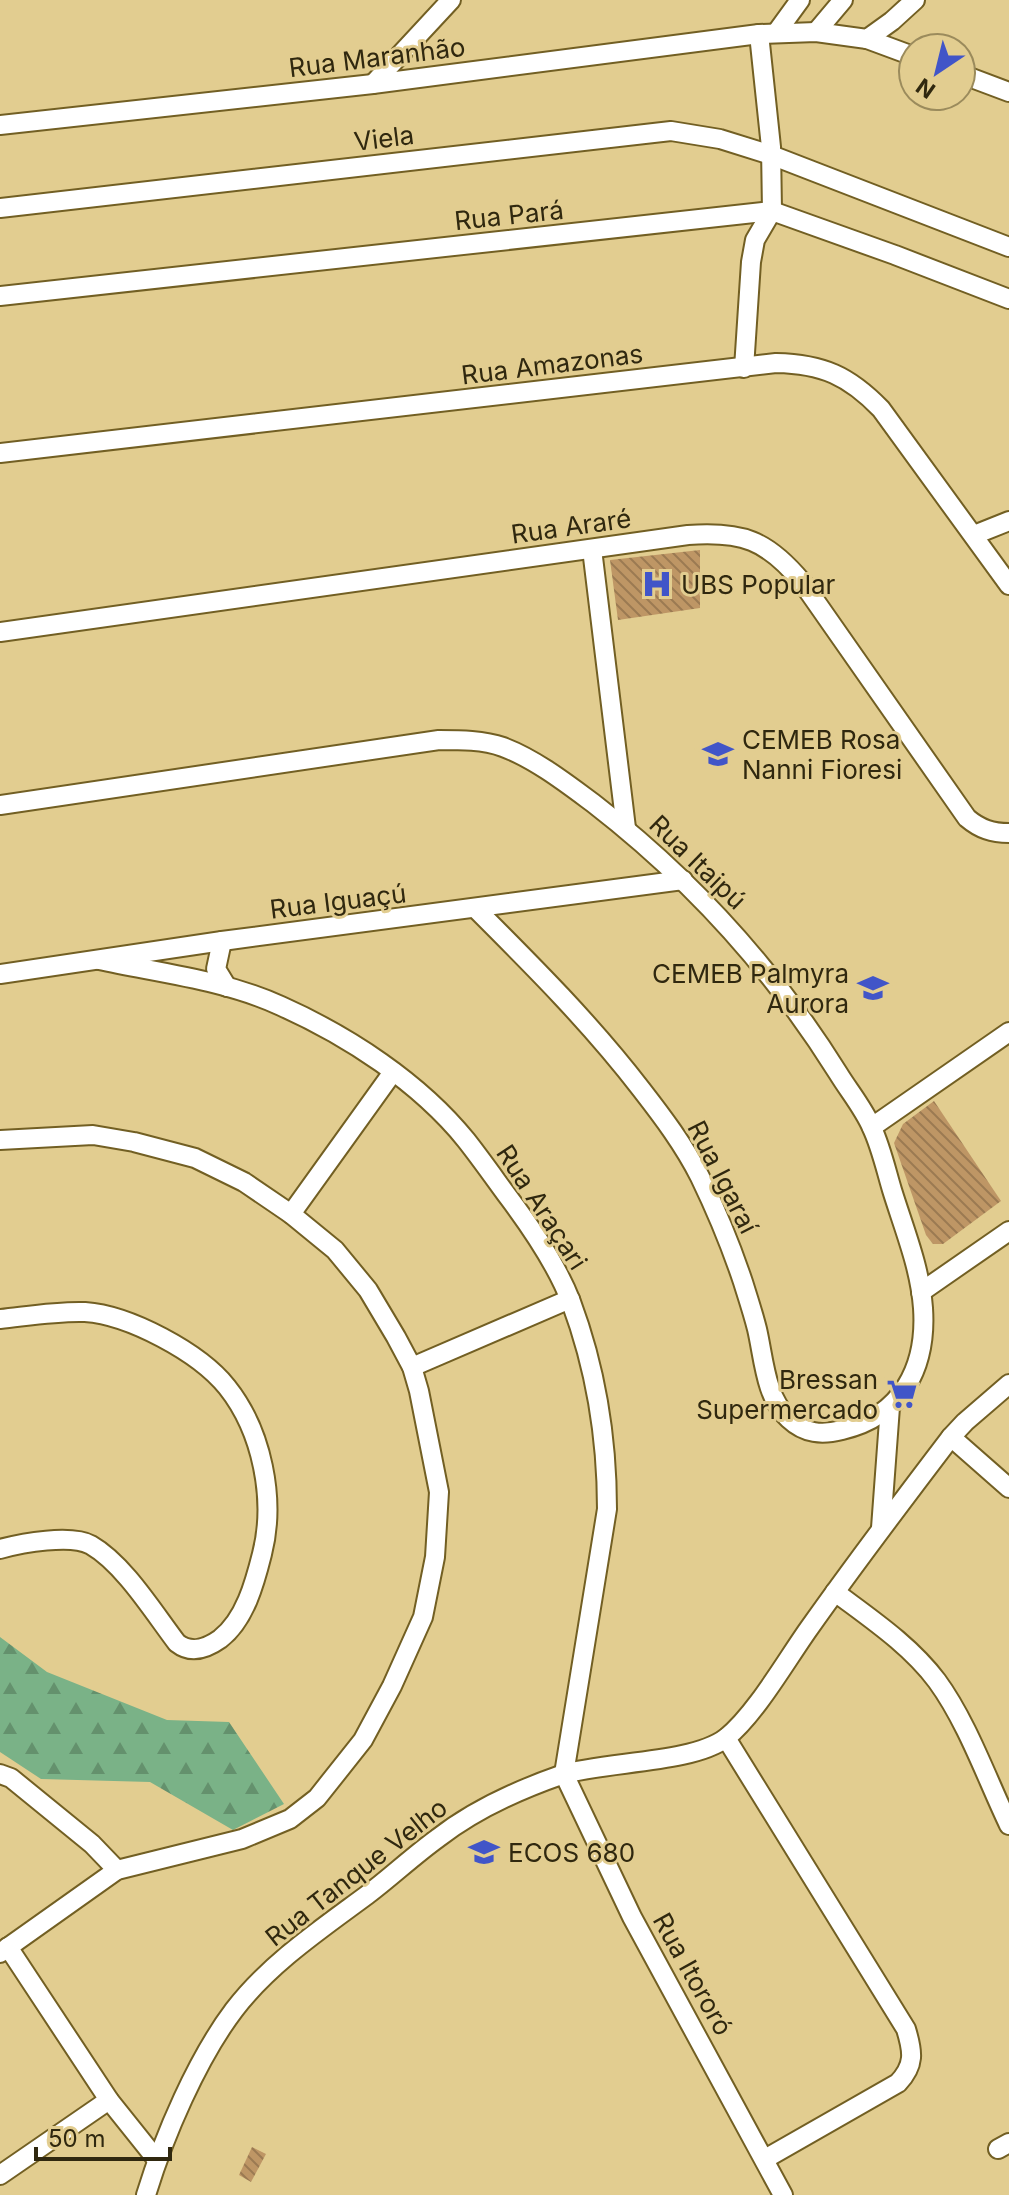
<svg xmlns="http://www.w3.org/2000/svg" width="1009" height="2195" viewBox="0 0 1009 2195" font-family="Inter,sans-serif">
<defs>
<pattern id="forest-firs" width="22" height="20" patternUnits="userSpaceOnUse" patternTransform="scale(2)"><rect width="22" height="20" fill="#7ab287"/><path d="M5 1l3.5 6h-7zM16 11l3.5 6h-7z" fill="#64916d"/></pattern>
<pattern id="building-back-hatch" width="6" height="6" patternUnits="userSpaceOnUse" patternTransform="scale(2)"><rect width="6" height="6" fill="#be9665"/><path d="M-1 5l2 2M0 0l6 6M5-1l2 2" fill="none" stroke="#9b7a52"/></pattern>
</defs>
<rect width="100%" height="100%" fill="#e2cd90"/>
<polygon fill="url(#forest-firs)" points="0,1637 47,1672 167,1720 229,1722 284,1804 233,1830 150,1782 41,1779 0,1752"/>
<g fill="url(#building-back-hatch)">
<polygon points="700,550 700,608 618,620 610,560"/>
<polygon points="934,1101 1001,1201 943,1244 933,1244 926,1235 894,1143 903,1124"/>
<polygon points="252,2147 266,2154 251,2182 239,2175"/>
</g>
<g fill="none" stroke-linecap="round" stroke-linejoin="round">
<g stroke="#725f23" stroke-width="22">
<g id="minor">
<polyline points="816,32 843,0"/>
<polyline points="776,33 800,0"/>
<polyline points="867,39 913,56"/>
<polyline points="961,74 1009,92"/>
<polyline points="373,84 451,0"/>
<polyline points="0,125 373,84 759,34 816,32 867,39 892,21 915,0"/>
<polyline points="0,208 671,131 720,139 771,155 1009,247"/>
<polyline points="0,296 772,211 895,255 1009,299"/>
<polyline points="744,368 751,262 755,240 772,211 771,147 759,34"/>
<path d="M0 453 776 363C823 364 849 376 881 409L1009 585"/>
<polyline points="974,535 1009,521"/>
<polyline points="592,549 626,828"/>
<path d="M0 632 688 535C742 531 767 540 802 582L967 818C980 829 992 833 1009 833"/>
<path d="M0 805 439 740C461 740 483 740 503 747 535 759 566 783 593 803 690 878 773 969 838 1073 849 1091 864 1109 872 1128 881 1147 886 1170 892 1190 904 1229 920 1267 923 1308 927 1367 902 1416 842 1430 822 1435 805 1434 789 1419 765 1397 764 1359 757 1329 753 1313 748 1298 743 1282 731 1246 716 1210 700 1177 684 1145 662 1116 641 1089 591 1024 534 967 476 909"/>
<polyline points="222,941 216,969 227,987"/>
<path d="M99 960C159 973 225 980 281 1006 348 1036 419 1082 466 1140 481 1159 495 1179 509 1198 533 1230 557 1265 571 1302 596 1369 607 1438 607 1509L564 1774"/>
<polyline points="0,974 222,941 683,880"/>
<polyline points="872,1127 1009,1032"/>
<polyline points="0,1140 93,1135 134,1142 195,1158 244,1182 291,1214 335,1250 368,1290 396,1337 412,1367 419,1391 439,1492 435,1557 423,1617 392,1686 363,1740 317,1798 290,1819 242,1839 117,1870 0,1953"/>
<polyline points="291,1214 393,1072"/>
<polyline points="921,1292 1009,1231"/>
<path d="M0 1319C28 1316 57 1311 85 1312 129 1315 199 1352 227 1387 262 1431 276 1499 262 1554 255 1582 245 1620 220 1639 206 1649 191 1654 177 1643 154 1613 124 1564 91 1545 71 1534 22 1543 0 1549"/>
<polyline points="412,1367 570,1299"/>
<polyline points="951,1437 1009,1488"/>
<polyline points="881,1528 890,1407"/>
<path d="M835 1592C871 1619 910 1645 937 1681 967 1722 987 1779 1009 1825"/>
<path d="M726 1738 906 2029C913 2052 915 2065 898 2083L765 2159"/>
<polyline points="0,1774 11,1778 92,1844 117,1870"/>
<polyline points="564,1774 632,1917 783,2195"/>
<polyline points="8,1947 109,2100 157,2160"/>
<polyline points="998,2149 1009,2143"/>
<polyline points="0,2175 109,2100"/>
<path d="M146 2195C164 2136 197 2059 234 2010 269 1964 321 1929 367 1895 391 1877 413 1856 438 1838 474 1810 518 1790 561 1775 605 1761 691 1764 726 1738 756 1714 787 1659 810 1627 856 1562 903 1500 951 1437L965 1422 1009 1384"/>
</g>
</g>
<use href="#minor" stroke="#fff" stroke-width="18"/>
</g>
<defs>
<g id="hospital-bare" transform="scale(2.4)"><path d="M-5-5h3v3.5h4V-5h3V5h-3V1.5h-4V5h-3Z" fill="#4155c8" stroke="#e2cd90" stroke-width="2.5" paint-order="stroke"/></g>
<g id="school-bare" transform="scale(2.4)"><path d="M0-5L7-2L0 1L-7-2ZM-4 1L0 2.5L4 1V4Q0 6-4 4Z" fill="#4155c8" stroke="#e2cd90" stroke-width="2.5" paint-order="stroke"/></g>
<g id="supermarket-bare" transform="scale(2.4)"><path d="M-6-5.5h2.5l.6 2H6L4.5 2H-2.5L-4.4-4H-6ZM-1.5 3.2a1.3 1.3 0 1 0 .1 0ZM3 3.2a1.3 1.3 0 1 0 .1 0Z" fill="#4155c8" stroke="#e2cd90" stroke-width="2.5" paint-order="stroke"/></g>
</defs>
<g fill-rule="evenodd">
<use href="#hospital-bare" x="657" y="584"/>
<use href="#school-bare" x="718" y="754"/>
<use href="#school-bare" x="873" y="988"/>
<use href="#supermarket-bare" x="902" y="1394"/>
<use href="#school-bare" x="484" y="1852"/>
</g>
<g text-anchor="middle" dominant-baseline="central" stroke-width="6" stroke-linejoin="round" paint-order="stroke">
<g font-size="26" fill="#30280f" stroke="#e2cd90">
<text transform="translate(377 57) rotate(-7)">Rua Maranhão</text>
<text transform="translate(384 138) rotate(-7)">Viela</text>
<text transform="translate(509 215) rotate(-6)">Rua Pará</text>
<text transform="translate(552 364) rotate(-7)">Rua Amazonas</text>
<text transform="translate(571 526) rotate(-8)">Rua Araré</text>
<text transform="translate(698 862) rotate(44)">Rua Itaipú</text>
<text transform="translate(338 901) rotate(-7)">Rua Iguaçú</text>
<text transform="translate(723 1177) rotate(63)">Rua Igaraí</text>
<text transform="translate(542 1207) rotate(57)">Rua Araçari</text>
<text transform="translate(356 1872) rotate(-38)">Rua Tanque Velho</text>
<text transform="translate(693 1974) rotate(61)">Rua Itororó</text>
</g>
<g font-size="26" fill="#30280f" stroke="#e2cd90" text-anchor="start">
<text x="681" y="584">UBS Popular</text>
<text x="742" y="739">CEMEB Rosa<tspan x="742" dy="30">Nanni Fioresi</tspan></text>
<text x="849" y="973" text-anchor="end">CEMEB Palmyra<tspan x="849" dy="30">Aurora</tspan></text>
<text x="878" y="1379" text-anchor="end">Bressan<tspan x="878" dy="30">Supermercado</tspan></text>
<text x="508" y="1852">ECOS 680</text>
</g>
</g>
<g transform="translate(937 72) rotate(215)"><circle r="38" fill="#e2cd90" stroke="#9b8b5c" stroke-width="2"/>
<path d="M0-6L14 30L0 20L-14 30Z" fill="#4155c8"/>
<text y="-12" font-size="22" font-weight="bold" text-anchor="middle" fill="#30280f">N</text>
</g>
<path d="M36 2147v12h134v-12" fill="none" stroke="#30280f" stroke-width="4"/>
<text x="48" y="2147" font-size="24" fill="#30280f" stroke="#e2cd90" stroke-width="6" paint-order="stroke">50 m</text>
</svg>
